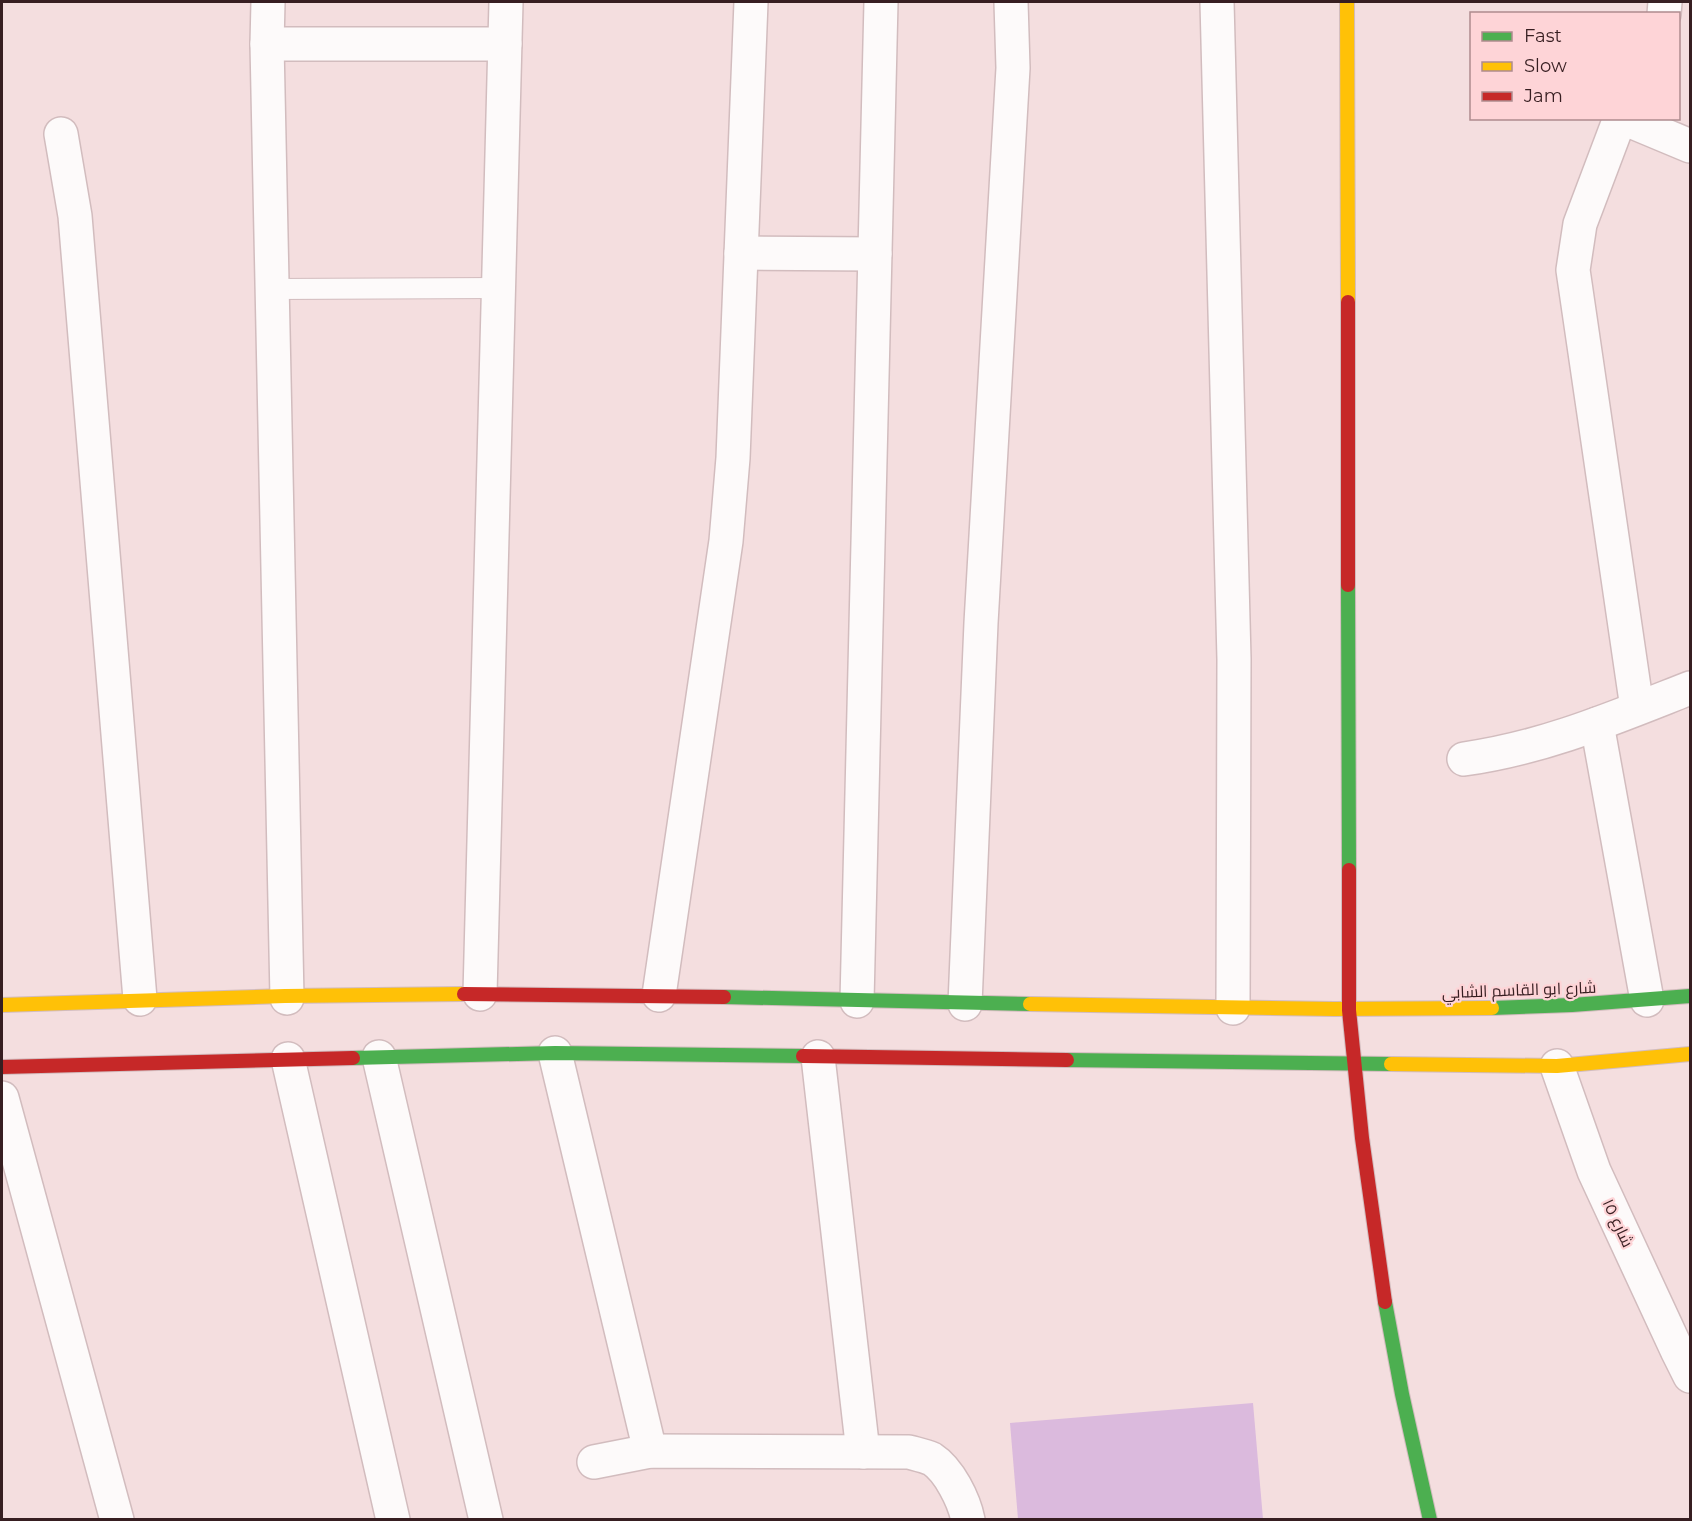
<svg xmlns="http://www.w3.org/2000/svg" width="1692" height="1521" viewBox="0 0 1692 1521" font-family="Montserrat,Cairo,sans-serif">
<rect width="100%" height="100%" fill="#f4dedf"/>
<polygon fill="#dbbadd" points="1253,1403 1263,1519 1018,1519 1010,1423"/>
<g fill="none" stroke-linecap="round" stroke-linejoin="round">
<g stroke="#d2bcbe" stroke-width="22">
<polyline id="lane" points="273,289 499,288"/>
</g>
<g stroke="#d2bcbe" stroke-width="36">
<g id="street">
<polyline points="268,2 267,44 287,998"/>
<polyline points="1217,2 1234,659 1233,1008"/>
<polyline points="1664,14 1665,2"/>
<polyline points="267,44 505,44"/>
<polyline points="1620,118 1580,224 1573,270 1637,708"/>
<polyline points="1623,118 1690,146"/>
<polyline points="61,134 75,216 140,999"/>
<polyline points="741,253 875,254"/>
<polyline points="1597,724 1647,1000"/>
<path d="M1464 759C1544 748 1616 717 1690 688"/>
<polyline points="480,994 506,2"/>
<polyline points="659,995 726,541 733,458 751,2"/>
<polyline points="857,1001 881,2"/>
<polyline points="965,1004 981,623 1013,68 1011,2"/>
<polyline points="555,1053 650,1451"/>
<polyline points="379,1057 486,1520"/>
<polyline points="818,1057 863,1452"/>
<polyline points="288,1059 393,1520"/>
<polyline points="1557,1066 1594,1171 1677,1350 1690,1376"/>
<polyline points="2,1098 117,1520"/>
<path d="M594 1462 650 1451 909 1452C916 1454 925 1456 932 1459 949 1470 964 1500 968 1520"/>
</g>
</g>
<g stroke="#d2bcbe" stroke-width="16">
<g id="fast">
<polyline points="1348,585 1349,870"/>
<polyline points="724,997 1030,1004"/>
<polyline points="1492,1008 1572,1005 1690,996"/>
<polyline points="353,1058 555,1053 803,1056"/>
<polyline points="1067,1060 1391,1064"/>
<polyline points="1385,1302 1402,1394 1430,1520"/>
</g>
</g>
<g stroke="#d2bcbe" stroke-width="16">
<g id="slow">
<polyline points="1347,2 1348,302"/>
<polyline points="1030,1004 1334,1009 1492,1008"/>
<polyline points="2,1005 285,996 464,994"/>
<polyline points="1391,1064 1557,1066 1690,1054"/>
</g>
</g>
<g stroke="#d2bcbe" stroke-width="16">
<g id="jam">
<polyline points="1348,302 1348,585"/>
<polyline points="1349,870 1349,1010 1362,1138 1385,1302"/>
<polyline points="464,994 724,997"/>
<polyline points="803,1056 1067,1060"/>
<polyline points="2,1067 353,1058"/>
</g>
</g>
<use href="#lane" stroke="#fdfafa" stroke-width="20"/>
<use href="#street" stroke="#fdfafa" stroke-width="33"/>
<use href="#fast" stroke="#4caf50" stroke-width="14"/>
<use href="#slow" stroke="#ffc107" stroke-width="14"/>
<use href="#jam" stroke="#c62828" stroke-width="14"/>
</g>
<g text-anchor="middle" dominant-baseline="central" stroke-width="4.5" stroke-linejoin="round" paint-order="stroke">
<g font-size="16" fill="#371e21" stroke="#fed4d7">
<text transform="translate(1519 990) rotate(-2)">شارع ابو القاسم الشابي</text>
<text transform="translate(1618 1223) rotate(65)">شارع ١٥</text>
</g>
</g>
<rect width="1692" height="1521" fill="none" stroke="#371e21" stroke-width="6"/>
<rect x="1470" y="12" width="210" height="108" fill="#fed4d7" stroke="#ae8b8e" stroke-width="1.5"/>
<rect x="1482" y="32" width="30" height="9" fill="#4caf50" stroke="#ae8b8e" stroke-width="1.5"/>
<text x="1524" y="42" font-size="18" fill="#371e21">Fast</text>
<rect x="1482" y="62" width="30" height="9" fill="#ffc107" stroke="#ae8b8e" stroke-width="1.5"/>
<text x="1524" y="72" font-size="18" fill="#371e21">Slow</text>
<rect x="1482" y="92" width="30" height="9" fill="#c62828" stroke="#ae8b8e" stroke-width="1.5"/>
<text x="1524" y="102" font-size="18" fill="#371e21">Jam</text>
</svg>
